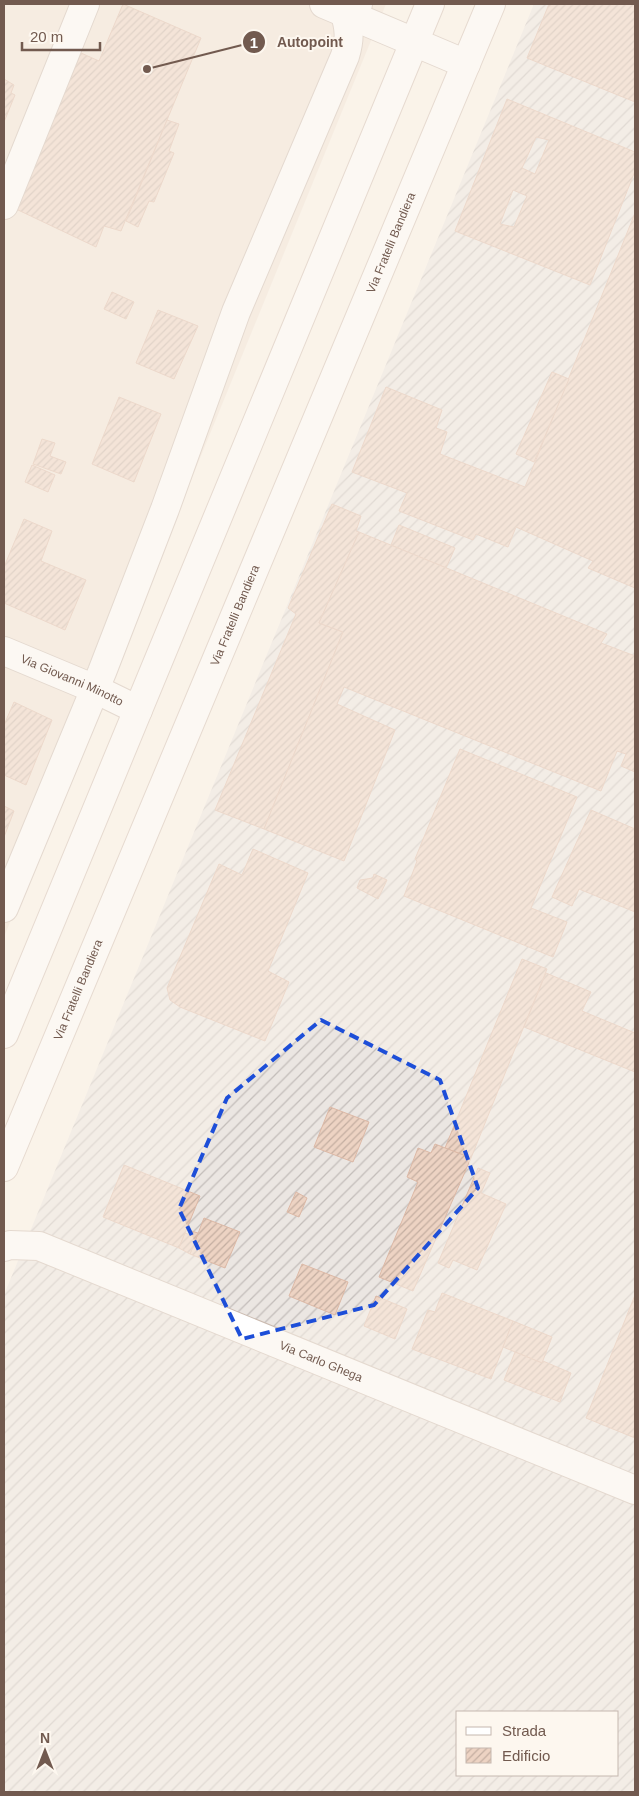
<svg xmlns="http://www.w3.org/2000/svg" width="639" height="1796" viewBox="0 0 639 1796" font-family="Arial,sans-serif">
<defs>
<pattern id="industrial-furrows" width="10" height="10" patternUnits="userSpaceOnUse" patternTransform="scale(1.25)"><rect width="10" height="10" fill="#ebe6e2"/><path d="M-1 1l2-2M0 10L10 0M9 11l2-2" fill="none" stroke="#c3bdba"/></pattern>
<pattern id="building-hatch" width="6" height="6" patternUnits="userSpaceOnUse" patternTransform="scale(1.25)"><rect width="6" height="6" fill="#edd3c3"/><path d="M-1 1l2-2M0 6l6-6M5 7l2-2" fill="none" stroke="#c4aea1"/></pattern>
</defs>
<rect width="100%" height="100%" fill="#faf3e9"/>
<polygon fill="#f1e5d8" points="4,4 386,4 4,937"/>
<path fill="url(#industrial-furrows)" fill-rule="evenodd" d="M534 4H635V1792H4V1295ZM458 1712H618V1775H458Z"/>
<g fill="url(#building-hatch)" stroke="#ddb9a6" fill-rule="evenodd">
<polygon points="123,4 201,38 121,231 104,226 96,247 16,209 81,53 99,61"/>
<polygon points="549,4 635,4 635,102 527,58"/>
<polygon points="4,79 14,85 11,93 15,95 4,122"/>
<path d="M507 99 635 152V171L590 285 455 231ZM536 137 549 140 535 174 522 168ZM513 190 527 196 514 227 500 224Z"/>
<polygon points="167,120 179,124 169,151 174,153 154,202 149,201 138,227 126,221"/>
<polygon points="635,213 635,588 588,568 593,561 516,527 508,547 476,534 473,540 399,511 407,493 352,472 386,387 442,410 436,428 447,432 440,454 525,487"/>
<polygon points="112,292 134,302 126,319 104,309"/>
<polygon points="158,310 198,326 174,379 136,363"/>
<polygon points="552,372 569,379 534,462 516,454"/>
<polygon points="119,397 161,414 134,482 92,464"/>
<polygon points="42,439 55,443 50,456 66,462 61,474 33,464"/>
<polygon points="32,465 55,475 48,492 25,482"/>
<polygon points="332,504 361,516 356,531 359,532 319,623 343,632 264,829 215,810 296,614 288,608"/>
<polygon points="24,519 52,531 41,561 86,580 65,630 4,603 4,567"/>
<polygon points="399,525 455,548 446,568 391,545"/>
<polygon points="359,532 607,634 601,643 635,656 635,772 621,766 626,754 617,751 601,791 344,687 337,704 395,730 344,861 264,829 343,632 319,623"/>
<polygon points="14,702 52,720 26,785 4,775 4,725"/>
<polygon points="460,749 577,797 531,908 567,922 553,957 404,896 417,861 415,859"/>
<polygon points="4,806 14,811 4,837"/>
<polygon points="591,810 635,829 635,912 579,889 572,906 552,897"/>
<polygon points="253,849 308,873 268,971 289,982 265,1041 180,1007 170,1000 167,988 219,864 242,875"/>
<polygon points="374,874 387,880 378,899 357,888 360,880 373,878"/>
<polygon points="522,959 547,969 471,1158 445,1148"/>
<polygon points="546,973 591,992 582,1011 635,1033 635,1072 524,1027"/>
<polygon points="330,1107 369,1122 353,1162 314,1147"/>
<polygon points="435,1144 471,1158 413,1291 379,1277 418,1182 407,1177 418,1148 431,1153"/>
<polygon points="124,1165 200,1196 179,1248 103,1217"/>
<polygon points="478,1168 490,1173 481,1193 506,1204 477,1270 453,1260 449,1268 438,1263"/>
<polygon points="296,1192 307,1198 299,1217 287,1212"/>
<polygon points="204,1218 240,1232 225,1268 190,1254"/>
<polygon points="191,1231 198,1233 190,1254 179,1248 185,1233 190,1235"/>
<polygon points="302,1264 348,1282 335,1315 289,1296"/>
<polygon points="442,1293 513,1321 491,1379 412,1349 428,1310 435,1312"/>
<polygon points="635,1295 635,1438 586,1418"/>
<polygon points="376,1296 407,1309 395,1339 364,1326"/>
<polygon points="513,1321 552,1337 542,1363 503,1347"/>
<polygon points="515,1352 542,1363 543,1361 571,1373 560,1402 504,1380"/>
</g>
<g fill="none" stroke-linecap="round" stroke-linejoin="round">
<g stroke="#cbbbb0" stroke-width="30">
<g id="street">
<polyline points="324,4 466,64"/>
<polyline points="4,205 85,4"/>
<path id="s1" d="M4 651 95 689 138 710"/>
<path d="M4 908 102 672 165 509 236 312 345 56C350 40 350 28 344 12L358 4"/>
<path id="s2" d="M4 1247 10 1245 39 1246 635 1490"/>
</g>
</g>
<g stroke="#cfbdb1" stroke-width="30">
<g id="secondary">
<polyline points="4,1034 430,4"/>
<path id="s3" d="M4 1167 491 4"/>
</g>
</g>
<use href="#street" stroke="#fff" stroke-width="28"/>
<use href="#secondary" stroke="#fff" stroke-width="28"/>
</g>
<path d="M0 0H639V1796H0ZM321 1020 440 1080 478 1188 374 1305 242 1339 179 1209 227 1098Z" fill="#faf3e9" fill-opacity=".55" fill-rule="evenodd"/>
<path fill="none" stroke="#1d4ed8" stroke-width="4" stroke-dasharray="10 6" stroke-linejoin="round" d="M321 1020 440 1080 478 1188 374 1305 242 1339 179 1209 227 1098Z"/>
<g text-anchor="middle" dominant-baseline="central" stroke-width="4" stroke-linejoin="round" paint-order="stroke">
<g font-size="12" fill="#725a4f" stroke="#fdf7ef">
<text stroke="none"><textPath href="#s3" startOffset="1002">Via Fratelli Bandiera</textPath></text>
<text stroke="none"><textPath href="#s3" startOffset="598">Via Fratelli Bandiera</textPath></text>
<text stroke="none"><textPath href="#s1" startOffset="74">Via Giovanni Minotto</textPath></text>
<text stroke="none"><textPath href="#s3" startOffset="192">Via Fratelli Bandiera</textPath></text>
<text stroke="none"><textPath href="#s2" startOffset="340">Via Carlo Ghega</textPath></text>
</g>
</g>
<path fill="none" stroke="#725a4f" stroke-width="2" d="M147 69L254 42"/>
<g fill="#725a4f" stroke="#fdf7ef" stroke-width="2">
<circle cx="147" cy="69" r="5"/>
<circle cx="254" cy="42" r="12"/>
</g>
<g font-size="15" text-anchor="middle" font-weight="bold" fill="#fff">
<text x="254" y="48">1</text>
</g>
<g font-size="14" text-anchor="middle" font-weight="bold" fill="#725a4f" stroke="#fdf7ef" stroke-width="4" stroke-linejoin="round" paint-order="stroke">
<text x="310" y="47">Autopoint</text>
</g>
<rect width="639" height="1796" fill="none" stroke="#725a4f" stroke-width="10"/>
<rect x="456" y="1711" width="162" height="65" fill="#fdf7ef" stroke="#c5b8af"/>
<rect x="466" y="1727" width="25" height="8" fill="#ffffff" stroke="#c5b8af"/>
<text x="502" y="1736" font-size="15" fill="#725a4f">Strada</text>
<rect x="466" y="1748" width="25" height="15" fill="url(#building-hatch)" stroke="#c5b8af"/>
<text x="502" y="1761" font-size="15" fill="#725a4f">Edificio</text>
<g transform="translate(45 1751)" stroke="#fdf7ef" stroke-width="4" paint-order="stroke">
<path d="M0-4L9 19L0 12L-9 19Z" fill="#725a4f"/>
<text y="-8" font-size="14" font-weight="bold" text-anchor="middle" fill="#725a4f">N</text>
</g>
<path d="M22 42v8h78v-8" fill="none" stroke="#725a4f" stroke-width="2.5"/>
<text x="30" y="42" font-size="15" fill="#725a4f" stroke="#fdf7ef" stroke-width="4" paint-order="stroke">20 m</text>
</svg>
